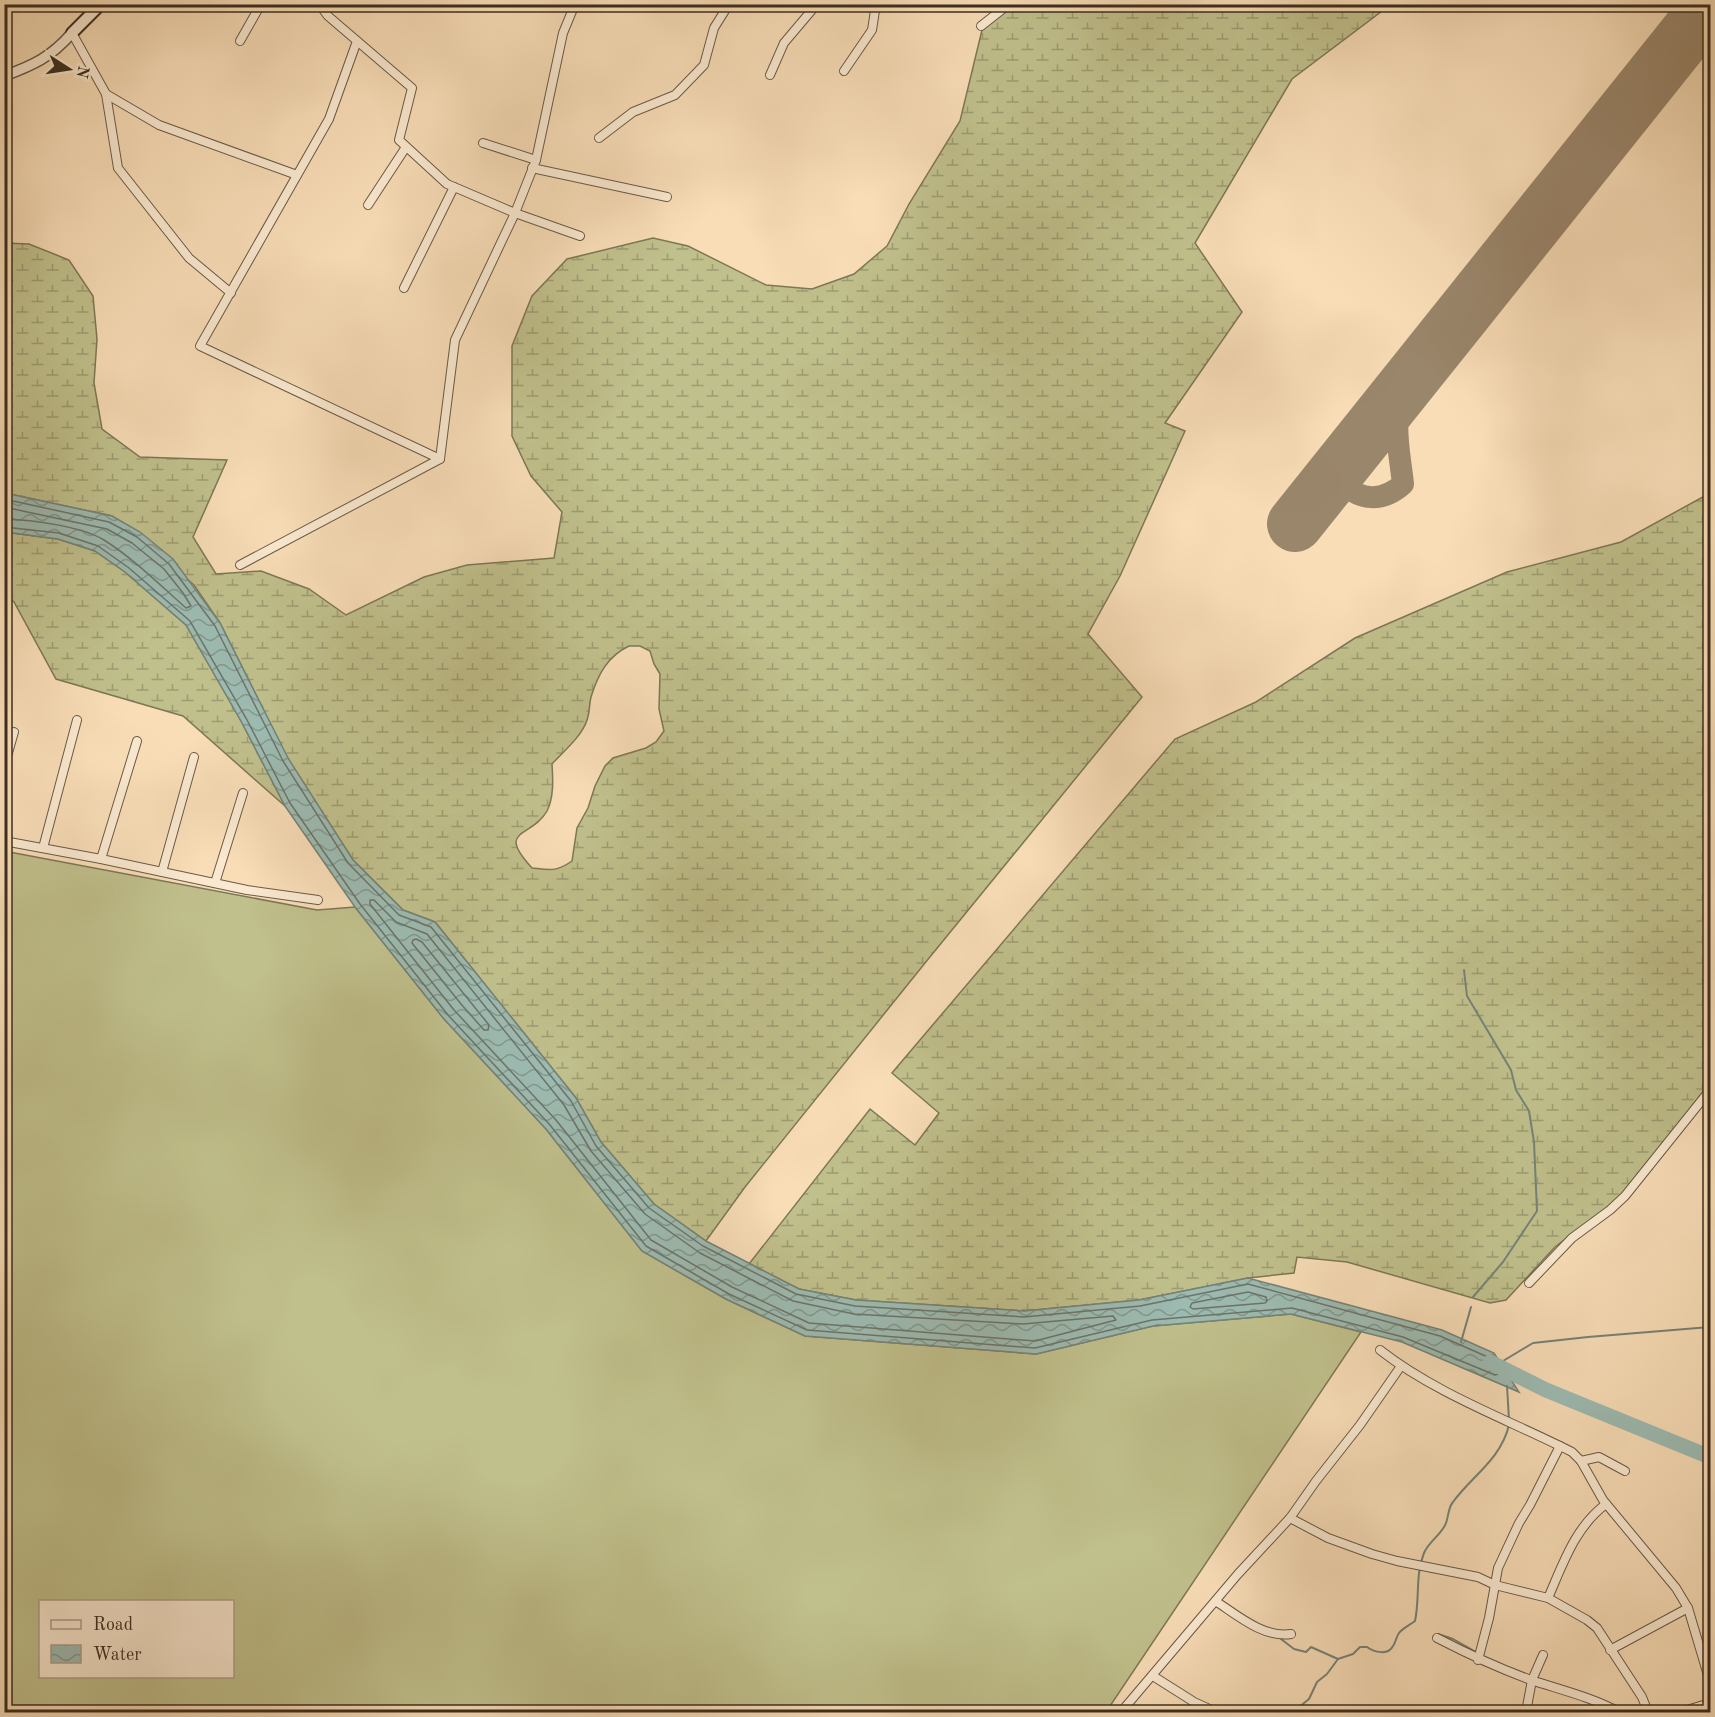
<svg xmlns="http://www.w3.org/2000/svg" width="1715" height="1717" viewBox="0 0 1715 1717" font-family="'Old Standard TT',serif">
<defs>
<pattern id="wetland-marsh" width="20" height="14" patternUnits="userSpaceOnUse" patternTransform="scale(1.5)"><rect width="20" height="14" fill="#c0c08c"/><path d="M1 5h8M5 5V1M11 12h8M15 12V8" fill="none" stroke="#9d9c72"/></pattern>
<pattern id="water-waves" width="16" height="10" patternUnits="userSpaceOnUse" patternTransform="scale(1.5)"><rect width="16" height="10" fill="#9dbbb2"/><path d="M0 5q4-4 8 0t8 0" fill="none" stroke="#819890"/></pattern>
</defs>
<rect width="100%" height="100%" fill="#f8ddb7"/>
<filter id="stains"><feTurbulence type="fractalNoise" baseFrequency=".00333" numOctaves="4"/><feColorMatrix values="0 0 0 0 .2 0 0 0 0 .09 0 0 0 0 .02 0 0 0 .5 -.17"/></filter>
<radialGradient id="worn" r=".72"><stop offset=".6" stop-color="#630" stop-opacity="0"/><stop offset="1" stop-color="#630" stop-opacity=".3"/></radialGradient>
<path fill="#c0c08c" stroke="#7e7756" stroke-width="1.5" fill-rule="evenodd" d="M4 851 317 910 355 907 444 1019 546 1129 642 1251 726 1299 805 1336 1036 1354 1153 1326 1291 1314 1361 1332 1106 1712H5ZM40 1602H232V1676H40Z"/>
<g fill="url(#wetland-marsh)" stroke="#7e7756" stroke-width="1.5" fill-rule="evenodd">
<path d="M1009 5H1390L1292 79 1195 243 1242 312 1165 423 1185 431 1120 576 1088 634 1142 697 925 963 745 1187 706 1241 654 1204 601 1142 576 1098 435 922 403 910 353 860 288 759 220 623 194 585 112 516 5 493 4 243 29 244 69 260 93 296 97 339 94 383 102 429 140 457 227 460 193 537 216 574 261 571 309 589 346 615 424 577 467 565 554 558 562 512 531 476 512 436V346L532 296 567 259 653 238 688 246 766 285 812 289 854 274 887 246 909 204 960 121 982 30 987 21ZM629 646H640L650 651 654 664 660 674 659 709 664 731 656 742 646 748 613 758 605 766 595 786 588 808 577 828 572 861C556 872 551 870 532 868 495 828 532 838 547 811 554 797 553 779 552 764 564 751 582 736 587 720 590 712 589 704 591 697 598 674 608 656 629 646Z"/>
<polygon points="1710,493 1710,1083 1622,1196 1555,1247 1506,1300 1490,1303 1347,1262 1297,1257 1294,1273 1248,1278 1139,1300 1024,1311 856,1300 799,1289 749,1264 870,1109 915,1145 939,1113 892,1073 1175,739 1256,702 1355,638 1507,572 1621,542"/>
<polygon points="4,532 58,539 95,551 125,572 186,625 241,721 285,806 183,716 56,679 14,602 5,594"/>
</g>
<polygon fill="url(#water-waves)" stroke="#768377" stroke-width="1.5" points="5,493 112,516 140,532 173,559 220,623 288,758 353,860 403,910 435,922 576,1098 601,1142 654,1204 706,1241 799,1289 856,1300 1024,1311 1139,1300 1248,1278 1442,1330 1494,1353 1519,1392 1402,1342 1291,1314 1153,1326 1036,1354 805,1336 726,1299 642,1251 546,1129 444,1019 355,907 285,806 241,721 186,625 125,572 95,551 58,539 5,532"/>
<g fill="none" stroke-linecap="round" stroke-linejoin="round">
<g stroke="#6c7468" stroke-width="1.5">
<polyline points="4,499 109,522 137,537 169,564 215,626 283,761 348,863 399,915 431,927 571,1101 596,1146 649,1208 703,1246 796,1294 855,1306 1024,1317 1140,1306 1248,1284 1440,1336 1490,1358 1498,1374 1495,1375 1403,1337 1292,1308 1152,1320 1035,1348 807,1330 729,1294 646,1246 550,1125 448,1015 360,904 290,803 246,718 190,621 129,568 98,546 59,533 4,527"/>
<path d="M4 507 107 529 132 543 164 569 183 593 191 606 186 608C160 585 134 559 104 540 81 526 32 520 4 519"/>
<polygon points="370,900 374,900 396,922 427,934 564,1105 591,1151 645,1214 700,1253 793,1301 854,1314 1023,1324 1113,1316 1116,1320 1035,1341 809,1323 732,1287 651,1240 556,1120 454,1010 370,904"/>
<polygon points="416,939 422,942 489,1025 488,1030 484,1030 461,1004 412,943 413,940"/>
<polygon points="1248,1292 1266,1297 1267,1301 1265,1303 1193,1309 1190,1307 1192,1303"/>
</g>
<g stroke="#768377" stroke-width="2">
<polyline points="1703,546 1710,540"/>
<polyline points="1464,970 1467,996 1511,1070 1516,1090 1529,1111 1534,1142 1537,1211 1503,1262 1473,1297"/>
<polyline points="1461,1342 1471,1307"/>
<polyline points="1498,1364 1533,1343 1588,1337 1710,1327"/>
<polyline points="1507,1386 1509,1420"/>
<polyline points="1438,1634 1453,1639 1476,1652"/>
<polyline points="1281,1639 1294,1649 1306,1652 1311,1647 1338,1659"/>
<path d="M1293 1712 1309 1699 1317 1682 1327 1674 1338 1659 1353 1654 1360 1647H1367C1374 1652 1388 1656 1393 1646 1396 1642 1396 1637 1399 1633 1403 1628 1410 1625 1415 1621 1420 1598 1415 1575 1424 1553 1428 1543 1438 1537 1444 1527 1449 1520 1447 1509 1453 1502 1472 1476 1501 1459 1509 1425"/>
</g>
<polyline stroke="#9dbbb2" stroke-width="15" points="1490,1362 1546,1390 1710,1457"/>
<path stroke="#9a866b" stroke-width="22" d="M1381 417C1370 423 1357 423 1347 433 1313 466 1360 523 1403 484 1399 446 1389 413 1411 379"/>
<polyline stroke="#9a866b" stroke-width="56" points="1295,524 1710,5"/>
<g stroke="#6b5a45" stroke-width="10">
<g id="minor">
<polyline points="319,4 328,16 412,88 399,140 447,184 515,213 580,236"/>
<polyline points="981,26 1009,4"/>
<polyline points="72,33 106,94 118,168 189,258 231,293"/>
<polyline points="240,41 261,4"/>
<polyline points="357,41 329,119 200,346 440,459"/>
<polyline points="844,71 872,30 876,4"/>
<polyline points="770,75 784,43 817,4"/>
<polyline points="106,94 159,125 297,175"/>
<polyline points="599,138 633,112 675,95 704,65 714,28 729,4"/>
<polyline points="483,143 536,160"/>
<polyline points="532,168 667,197"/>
<polyline points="368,205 406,147"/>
<polyline points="404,288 454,187"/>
<polyline points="240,565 440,459 455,340 515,213 536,160 563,33 575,4"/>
<polyline points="4,767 14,732"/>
<polyline points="4,841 101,859 247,890 318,900"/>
<polyline points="43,848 77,720"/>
<polyline points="101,859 137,741"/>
<polyline points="162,872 194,757"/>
<polyline points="215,883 243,793"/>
<polyline points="1529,1283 1572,1238 1610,1210 1625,1196 1710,1090"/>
<path d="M1380 1350C1436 1394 1509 1420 1572 1452L1581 1461 1599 1457 1625 1471"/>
<polyline points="1581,1461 1603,1500 1676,1588 1688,1608 1710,1682"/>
<polyline points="1290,1518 1328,1538 1372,1554 1397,1561 1478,1577 1495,1585 1548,1598 1587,1620 1597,1628 1642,1697 1648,1712"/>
<path d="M1548 1598C1563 1564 1575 1527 1606 1504"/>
<path d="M1217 1602C1238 1616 1264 1638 1291 1634"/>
<path d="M1437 1638C1468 1654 1498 1668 1531 1680 1561 1690 1591 1697 1619 1712"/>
<polyline points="1610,1650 1688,1608"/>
<polyline points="1478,1660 1489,1618 1498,1568 1519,1523 1530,1505 1560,1446"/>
<polyline points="1153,1676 1194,1702 1216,1712"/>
<polyline points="1121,1712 1238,1574 1290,1518 1316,1481 1360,1425 1401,1366"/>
<polyline points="1526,1712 1532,1680 1543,1655"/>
<polyline points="1680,1712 1710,1703"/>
</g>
</g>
<g stroke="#6b5a45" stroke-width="12">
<path id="tertiary" d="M4 76C34 65 51 57 72 33"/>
</g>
<g stroke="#3c2e1f" stroke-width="14">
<polyline id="secondary" points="72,33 101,4"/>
</g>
<use href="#minor" stroke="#fae9d0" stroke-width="8"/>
<use href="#tertiary" stroke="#fae9d0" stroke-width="9"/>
<use href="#secondary" stroke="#fae9d0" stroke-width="10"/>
</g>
<rect width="1715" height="1717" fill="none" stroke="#f8ddb7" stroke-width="24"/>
<rect x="6" y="6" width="1703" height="1705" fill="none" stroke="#3c2e1f" stroke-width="3"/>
<rect x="12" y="12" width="1691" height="1693" fill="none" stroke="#3c2e1f" stroke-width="1.5"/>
<rect x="39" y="1600" width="195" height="78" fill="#fae9d0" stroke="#ae9e89" stroke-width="1.5"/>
<rect x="51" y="1620" width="30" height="9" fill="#fae9d0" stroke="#ae9e89" stroke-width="1.5"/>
<text x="93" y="1630" font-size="18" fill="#3c2e1f">Road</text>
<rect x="51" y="1645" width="30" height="18" fill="url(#water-waves)" stroke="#ae9e89" stroke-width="1.5"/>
<text x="93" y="1660" font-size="18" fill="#3c2e1f">Water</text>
<g transform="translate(69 69) rotate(102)" stroke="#fae9d0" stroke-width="4.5" paint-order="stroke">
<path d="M0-4.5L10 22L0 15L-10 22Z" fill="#3c2e1f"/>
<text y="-9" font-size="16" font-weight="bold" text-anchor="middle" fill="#3c2e1f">N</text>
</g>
<rect width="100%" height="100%" filter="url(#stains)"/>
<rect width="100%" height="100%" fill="url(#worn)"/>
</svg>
